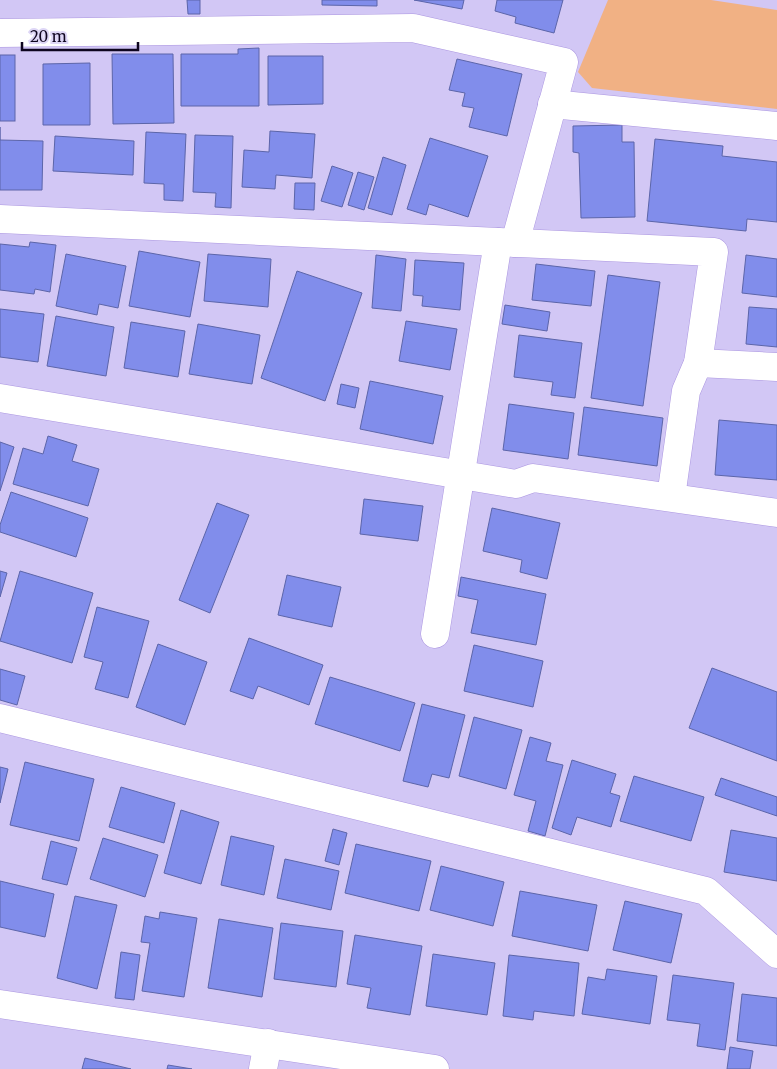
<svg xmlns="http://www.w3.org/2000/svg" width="777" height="1069" viewBox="0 0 777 1069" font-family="Merriweather,serif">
<rect width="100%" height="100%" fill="#d2c7f5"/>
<polygon fill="#f1b184" points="608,0 711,0 777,10 777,109 592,88 578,72"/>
<g fill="#818deb" stroke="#5c65a9">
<polygon points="187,0 200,0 200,14 188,14"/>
<polygon points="322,0 377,0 377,6 322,5"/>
<polygon points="414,0 464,0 462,9"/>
<polygon points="497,0 563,0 554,33 515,23 516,17 495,11"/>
<polygon points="259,48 259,106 181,106 181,54 238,54 238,49"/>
<polygon points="112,54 173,54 174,123 113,124"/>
<rect x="0" y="55" width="15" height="66"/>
<polygon points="268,56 323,56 323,104 268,105"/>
<polygon points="457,59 522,74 507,136 469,127 474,108 462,106 465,93 449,90"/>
<polygon points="90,63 90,125 43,125 43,64"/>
<polygon points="622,125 622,142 634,142 635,217 581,218 579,153 573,152 573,126"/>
<polygon points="0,127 0,140 43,141 42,190 0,190"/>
<polygon points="270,131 315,134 312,178 276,175 275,189 242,187 244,150 269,152"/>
<polygon points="146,132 186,134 183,201 164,200 164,184 144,183"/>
<polygon points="195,135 233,136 231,208 215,207 216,193 193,192"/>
<polygon points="55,136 134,141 133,175 53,171"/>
<polygon points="430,138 488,156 468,217 429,204 426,215 407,209"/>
<polygon points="655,139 723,146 722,156 777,162 777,222 747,219 746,231 647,221"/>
<polygon points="383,157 406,165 392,215 368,208"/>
<polygon points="332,166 353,173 342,207 321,201"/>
<polygon points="358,172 374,177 364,210 348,205"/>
<polygon points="295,183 315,183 314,210 294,209"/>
<polygon points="30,242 56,245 50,292 35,289 34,294 0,290 0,244 29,247"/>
<polygon points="139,251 200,262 190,317 129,306"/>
<polygon points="66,254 126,266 118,308 99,304 97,315 56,306"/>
<polygon points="208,254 271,259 268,307 204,301"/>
<polygon points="376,255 406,259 401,311 372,308"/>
<polygon points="746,255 777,259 777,297 742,293"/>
<polygon points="415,260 464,263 460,310 422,306 423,296 413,295"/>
<polygon points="536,264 595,271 591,306 532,300"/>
<polygon points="297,271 362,293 325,401 261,378"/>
<polygon points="608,275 660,282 643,406 591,398"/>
<polygon points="505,305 550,312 547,331 502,324"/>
<polygon points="749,307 777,309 777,347 746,344"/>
<polygon points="0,309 44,314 38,362 0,357"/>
<polygon points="56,316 114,327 106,376 47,366"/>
<polygon points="406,321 457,329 450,370 399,361"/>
<polygon points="131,322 185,331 178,377 124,368"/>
<polygon points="198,324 260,335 252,384 189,374"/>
<polygon points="519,335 582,343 575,398 551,395 553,382 514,377"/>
<polygon points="370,381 443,396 433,444 360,429"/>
<polygon points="341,384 359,388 355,408 337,404"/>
<polygon points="509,404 574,413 568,459 503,450"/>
<polygon points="584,407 663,418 657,466 578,455"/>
<polygon points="719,420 777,425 777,480 715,475"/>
<polygon points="48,436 77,445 72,461 99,469 88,506 13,484 23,448 43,454"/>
<polygon points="0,442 14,447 0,491"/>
<polygon points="11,492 88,518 76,557 0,532 0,525"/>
<polygon points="364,499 423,506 418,541 360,534"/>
<polygon points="217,503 249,515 210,613 179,600"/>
<polygon points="492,508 560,523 547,579 520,572 522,560 483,551"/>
<polygon points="0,571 7,573 0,597"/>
<polygon points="20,571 93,593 72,663 0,641"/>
<polygon points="287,575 341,587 332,627 278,615"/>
<polygon points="461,577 546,594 536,645 471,633 478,600 458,596"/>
<polygon points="97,607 149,621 128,698 95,689 103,662 84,657"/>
<polygon points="249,638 323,665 309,705 258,686 253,699 230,691"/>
<polygon points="158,644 207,662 185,725 136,707"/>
<polygon points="474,645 543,661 533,707 464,691"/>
<polygon points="712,668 777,692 777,761 689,728"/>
<polygon points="0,669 25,676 17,705 0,700"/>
<polygon points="330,677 415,703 400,751 315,724"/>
<polygon points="422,704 465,715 449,778 432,774 428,787 403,781"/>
<polygon points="474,717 522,730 506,789 459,776"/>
<polygon points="530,737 551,743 546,761 563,765 545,836 528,831 536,801 514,795"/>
<polygon points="572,760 616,774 610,793 620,796 611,827 577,817 571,835 552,828"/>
<polygon points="25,762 94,779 79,841 10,825"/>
<polygon points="0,767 8,769 0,803"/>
<polygon points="634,776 704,797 691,841 620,821"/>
<polygon points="721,778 777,797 777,816 715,795"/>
<polygon points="121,787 175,803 164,843 109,827"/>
<polygon points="181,810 219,822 201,884 164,873"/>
<polygon points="333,829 347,833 339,865 325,861"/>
<polygon points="731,830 777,838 777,881 724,872"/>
<polygon points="231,836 274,846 264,895 221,885"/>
<polygon points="103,838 158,855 145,897 90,879"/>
<polygon points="51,841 77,848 67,885 42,879"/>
<polygon points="356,844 431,861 419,911 345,893"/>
<polygon points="285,859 339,871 331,910 277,898"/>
<polygon points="441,866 504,882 493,926 430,910"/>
<polygon points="0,881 54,894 45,937 0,927"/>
<polygon points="520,891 597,905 588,951 512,936"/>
<polygon points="75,896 117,905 97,989 57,978"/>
<polygon points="625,901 682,914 671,963 613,950"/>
<polygon points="160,912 197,918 184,997 142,991 150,943 141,942 145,916 159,919"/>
<polygon points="219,919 273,928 262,997 208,988"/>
<polygon points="281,923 343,931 336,987 274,979"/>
<polygon points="355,935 422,946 410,1015 367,1008 371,988 347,984"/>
<polygon points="121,952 140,955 134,1000 115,998"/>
<polygon points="433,954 495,963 487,1015 426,1006"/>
<polygon points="509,955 579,963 574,1016 534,1011 533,1020 503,1016"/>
<polygon points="607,969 657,976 650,1024 582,1014 588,977 605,980"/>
<polygon points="673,975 734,983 725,1050 697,1046 700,1024 667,1020"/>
<polygon points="742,994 777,998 777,1046 737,1041"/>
<polygon points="730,1047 753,1051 750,1069 727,1069"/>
<polygon points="85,1058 131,1069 82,1069"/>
<polygon points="168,1065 192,1069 167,1069"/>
</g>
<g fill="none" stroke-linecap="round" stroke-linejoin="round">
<g stroke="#ab96e0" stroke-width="29">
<g id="minor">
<polyline points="0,33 413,28 564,62 515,243"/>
<polyline points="552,104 777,126"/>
<polyline points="0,219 714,252 698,363 686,391 671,497"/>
<polyline points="698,363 777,367"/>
<polyline points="0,398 516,484 533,478 777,513"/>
<polyline points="435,634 498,242"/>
<polyline points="0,718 706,891 777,954"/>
<polyline points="0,1004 435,1069"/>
<polyline points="263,1069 268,1043"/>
</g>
</g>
<use href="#minor" stroke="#fff" stroke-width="28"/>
</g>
<path d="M22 42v8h116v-8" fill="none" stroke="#0e051f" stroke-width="2.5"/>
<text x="30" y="42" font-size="15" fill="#0e051f" stroke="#ded7f6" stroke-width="4" paint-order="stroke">20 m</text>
</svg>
